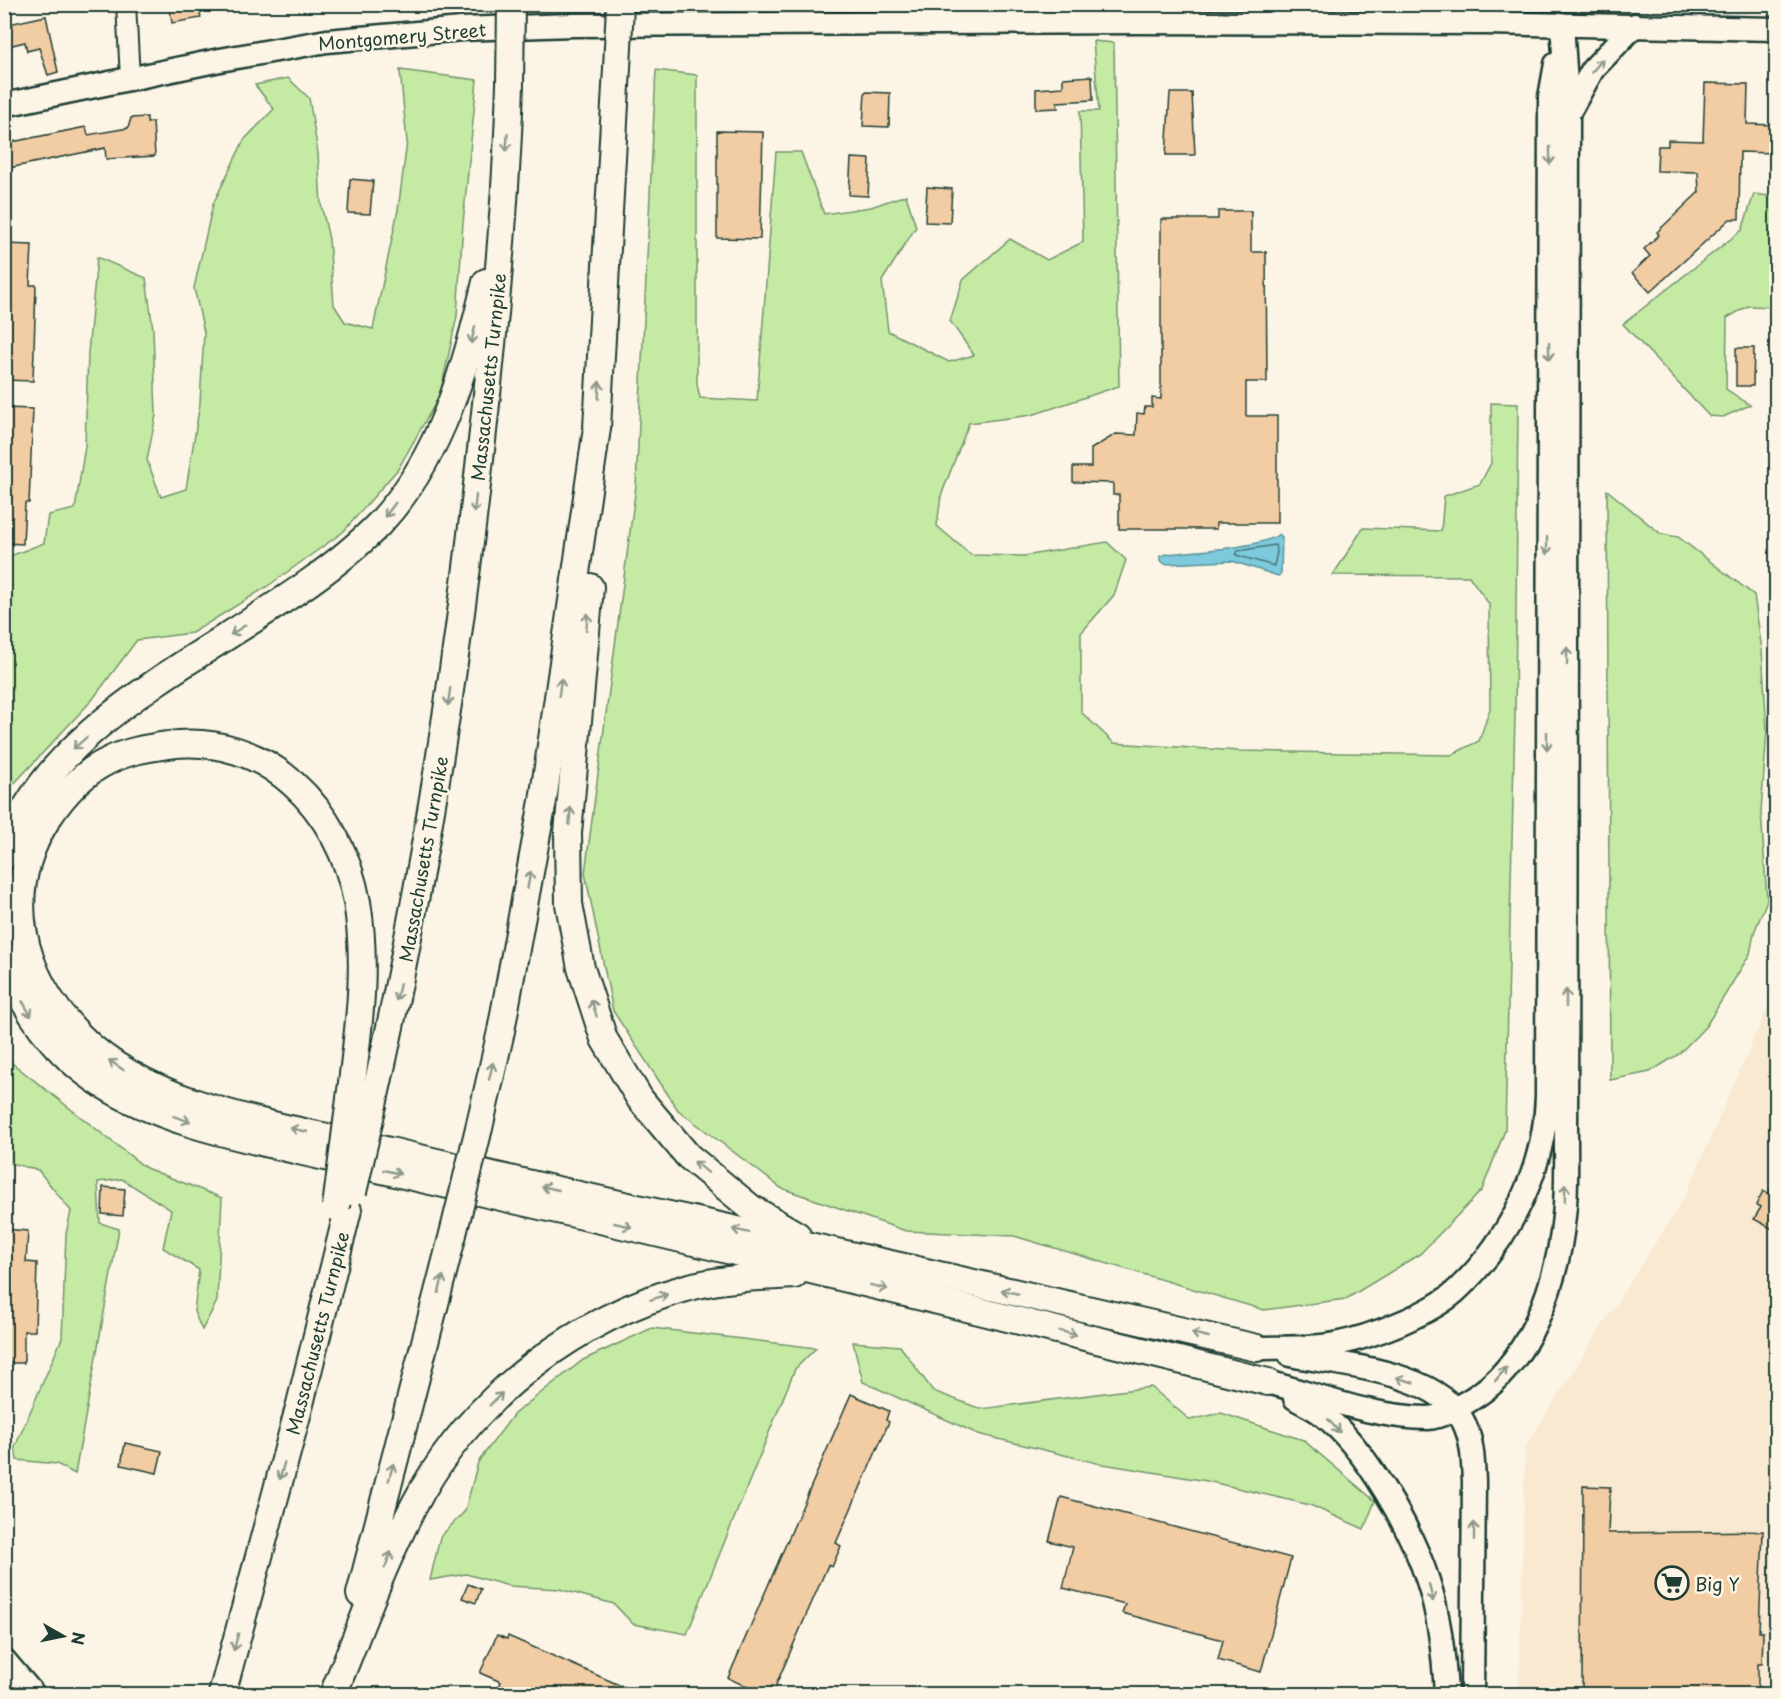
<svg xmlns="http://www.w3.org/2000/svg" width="1781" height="1699" viewBox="0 0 1781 1699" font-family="'Playpen Sans',sans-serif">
<rect width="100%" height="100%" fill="#fcf5e5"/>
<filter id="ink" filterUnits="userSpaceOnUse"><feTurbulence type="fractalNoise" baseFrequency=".0167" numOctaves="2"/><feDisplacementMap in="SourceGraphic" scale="12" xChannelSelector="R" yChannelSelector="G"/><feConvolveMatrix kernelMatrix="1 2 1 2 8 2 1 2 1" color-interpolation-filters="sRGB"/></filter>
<g filter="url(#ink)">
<polygon fill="#f9e9d1" points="1776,988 1776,1694 1519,1694 1525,1447 1685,1196"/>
<g fill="#c5eaa4" stroke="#72946c" stroke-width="1.5">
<polygon points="1093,41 1114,43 1119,386 1032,415 969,423 941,496 937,526 971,555 1024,556 1107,542 1126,560 1114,595 1081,633 1081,712 1114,743 1240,751 1451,755 1479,741 1490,709 1489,604 1469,576 1333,575 1363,528 1441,531 1444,496 1480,484 1491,463 1491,403 1518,404 1515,716 1505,1130 1482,1190 1420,1254 1346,1299 1264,1310 1014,1236 906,1231 781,1188 678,1110 613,1011 585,873 636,486 656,70 697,75 697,384 700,398 757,401 776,152 801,152 824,214 871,207 906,195 916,227 882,281 888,331 949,362 974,355 950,321 963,280 1010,239 1047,260 1083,242 1080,111 1099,111"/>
<polygon points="400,70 477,80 463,223 457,316 440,395 398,469 343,532 265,588 192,633 137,640 92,700 10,788 5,802 5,558 44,543 48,515 75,509 85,446 88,353 97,257 146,278 153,329 156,415 147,460 161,497 186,489 200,403 204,332 194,288 213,204 244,140 274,109 255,85 288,78 309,98 318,153 321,204 329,239 334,305 345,322 373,329 398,210 407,142"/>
<polygon points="1754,194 1776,197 1776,307 1748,306 1727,318 1726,389 1750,405 1723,417 1709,416 1623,324 1742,230"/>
<polygon points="1607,490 1661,534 1678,537 1754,595 1762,650 1767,731 1761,811 1767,900 1754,933 1750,954 1706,1026 1679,1054 1650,1072 1610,1080"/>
<polygon points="5,1050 12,1063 146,1168 222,1198 217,1301 202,1330 194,1312 199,1270 163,1248 171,1210 122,1179 98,1182 100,1223 119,1229 75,1474 57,1464 17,1460 15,1447 62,1338 66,1234 71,1211 38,1170 5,1162"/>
<polygon points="652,1328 816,1348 795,1369 687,1634 633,1624 614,1604 559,1589 509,1586 466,1574 430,1580 440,1537 465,1511 478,1462 514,1414 583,1360"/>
<polygon points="853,1342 900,1346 933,1391 981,1409 1151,1387 1190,1420 1221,1413 1303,1440 1375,1501 1364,1529 1310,1505 1207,1481 1097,1463 978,1434 863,1382"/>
</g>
<path fill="#7ecadd" stroke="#589299" stroke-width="1.5" d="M1279 534 1282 537 1281 574 1278 576 1232 561 1165 564 1160 560V556L1168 554C1192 551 1262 548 1279 534Z"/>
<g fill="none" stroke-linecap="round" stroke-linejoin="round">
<polygon stroke="#457578" stroke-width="1.5" points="1275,545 1277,552 1274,566 1236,555 1238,551"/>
</g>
<g fill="#f2cca2" stroke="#1f3d34" stroke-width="1.5">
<polygon points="169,4 198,4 201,18 172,23"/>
<polygon points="46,16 58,72 48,75 39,48 27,51 25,42 4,47 4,25"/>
<polygon points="1092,76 1093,100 1057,102 1058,108 1036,109 1036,89 1063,87 1063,78"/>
<polygon points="1705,83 1748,84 1747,124 1774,125 1773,153 1740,152 1739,219 1730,219 1650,292 1632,273 1650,256 1644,249 1659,235 1657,232 1699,192 1698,172 1657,171 1658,146 1668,146 1668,140 1703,141"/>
<polygon points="865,92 890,93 889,127 863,126"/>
<polygon points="1170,93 1192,93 1195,155 1166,155"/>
<polygon points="147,117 147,123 153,122 155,156 106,159 105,148 4,169 4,146 7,143 86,127 88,135 128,128 131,118"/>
<polygon points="717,131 763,132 760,239 717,238"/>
<polygon points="851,158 870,159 868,196 849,195"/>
<polygon points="350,179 373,181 370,214 348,213"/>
<polygon points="927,187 952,189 950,223 925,222"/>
<polygon points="1218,211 1251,211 1251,252 1266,252 1267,382 1246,382 1246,416 1277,416 1277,523 1216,523 1216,529 1119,529 1119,495 1113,495 1113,483 1073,482 1073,467 1091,467 1091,449 1116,434 1136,435 1137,413 1144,414 1145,407 1152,407 1152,398 1161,399 1161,219 1218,219"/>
<polygon points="4,244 32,245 30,285 36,285 33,381 4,380"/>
<polygon points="1736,348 1754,348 1753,386 1736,386"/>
<polygon points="4,408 33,409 29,503 25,503 23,544 4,543"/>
<polygon points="1776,1178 1776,1231 1754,1219 1761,1207 1756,1205 1763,1191 1768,1194"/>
<polygon points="103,1187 125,1189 123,1216 102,1214"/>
<polygon points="4,1229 28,1231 26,1262 37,1263 35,1331 24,1331 24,1363 4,1363"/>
<polygon points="851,1394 889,1411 886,1420 889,1422 836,1543 841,1546 832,1567 828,1565 775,1687 772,1686 768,1695 764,1695 728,1678"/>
<polygon points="125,1443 162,1451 157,1473 121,1465"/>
<polygon points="1583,1486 1610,1487 1608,1533 1763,1531 1759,1632 1763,1632 1762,1664 1758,1664 1758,1695 1582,1695"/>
<polygon points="1061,1497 1291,1558 1261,1672 1218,1660 1223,1640 1122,1613 1125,1604 1063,1588 1073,1547 1049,1541"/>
<polygon points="468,1584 481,1589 476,1603 462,1598"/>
<polygon points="497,1635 507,1639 508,1636 642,1695 496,1695 501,1682 480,1673"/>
</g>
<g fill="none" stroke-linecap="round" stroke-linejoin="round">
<g stroke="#1f3d34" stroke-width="22">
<polyline id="minor" points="126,4 130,78"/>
</g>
<g stroke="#1f3d34" stroke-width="27">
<g id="major">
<polyline points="4,105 220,60 327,41 462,29 572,25 1136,22 1486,23 1776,29"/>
<polyline points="1568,114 1593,69 1635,25"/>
<path d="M1257 1348C1282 1347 1310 1349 1335 1344 1368 1338 1434 1313 1458 1289 1510 1240 1545 1168 1547 1096L1550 97 1556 64"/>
<path d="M1290 1355C1340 1365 1440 1371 1464 1423 1473 1442 1473 1462 1474 1482L1472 1694"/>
<path d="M1268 1382C1319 1396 1375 1418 1428 1418 1442 1417 1458 1407 1470 1400 1529 1366 1558 1282 1564 1216 1567 1191 1566 1165 1566 1139L1568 114 1562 24"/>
<path d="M1295 1398C1304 1404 1315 1408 1323 1415 1366 1448 1411 1529 1428 1581 1440 1617 1444 1657 1446 1694"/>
<polyline points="4,1660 33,1694"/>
</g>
</g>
<g stroke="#1f3d34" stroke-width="30">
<g id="highway">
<polyline points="590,587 568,833 569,904 581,968 604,1039 640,1099 688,1156 751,1208 797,1235"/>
<path d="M4 856C53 699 270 637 379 524 442 457 465 368 486 282"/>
<path d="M4 955C21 1008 55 1054 102 1084 162 1122 236 1136 303 1152 375 1168 447 1185 518 1201 769 1258 1018 1321 1268 1382"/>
<path d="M350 1099C358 1032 368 969 357 902 340 809 267 732 168 745 148 748 127 751 108 761 83 773 63 795 48 818 0 893 20 975 80 1036 150 1109 294 1128 390 1151 495 1176 600 1200 706 1223 890 1263 1074 1306 1257 1348"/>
<path d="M373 1105C420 897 454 688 478 476 493 346 506 215 510 84"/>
<polyline points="479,1128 501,1031 543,801 597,428 617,68"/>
<polyline points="360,1594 453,1234"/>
<path d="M334 1692C362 1624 386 1555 422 1491 478 1393 578 1318 686 1288 721 1278 759 1277 794 1275"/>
<polyline points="222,1694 300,1404 348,1210"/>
</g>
</g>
<use href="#minor" stroke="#fcf5e5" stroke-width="18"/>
<use href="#major" stroke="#fcf5e5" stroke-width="22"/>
<use href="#highway" stroke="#fcf5e5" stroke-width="26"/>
<g stroke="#1f3d34" stroke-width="30" stroke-linecap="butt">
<g id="highway-bridge">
<polyline points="617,68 620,4"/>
<polyline points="510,84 511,4"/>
<polyline points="353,1192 373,1105"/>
<polyline points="336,1207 350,1099"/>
<polyline points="453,1234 479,1128"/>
</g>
</g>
<use href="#highway-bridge" stroke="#fcf5e5" stroke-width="26"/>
</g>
<defs><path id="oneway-shaft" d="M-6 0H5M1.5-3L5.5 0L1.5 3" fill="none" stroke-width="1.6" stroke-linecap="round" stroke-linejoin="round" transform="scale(1.5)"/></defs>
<g stroke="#8e998c">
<use href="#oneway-shaft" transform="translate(1597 66) rotate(-50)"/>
<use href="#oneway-shaft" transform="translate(507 142) rotate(94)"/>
<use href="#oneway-shaft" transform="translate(1550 156) rotate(90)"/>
<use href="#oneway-shaft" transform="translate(473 335) rotate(104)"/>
<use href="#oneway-shaft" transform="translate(1549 351) rotate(90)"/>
<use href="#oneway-shaft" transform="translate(599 390) rotate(-87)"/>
<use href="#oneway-shaft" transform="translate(475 504) rotate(97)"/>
<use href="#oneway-shaft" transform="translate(390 510) rotate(127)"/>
<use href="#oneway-shaft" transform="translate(1547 546) rotate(90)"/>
<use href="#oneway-shaft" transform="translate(587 622) rotate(-84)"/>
<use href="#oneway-shaft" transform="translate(238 630) rotate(147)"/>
<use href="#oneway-shaft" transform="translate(1567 656) rotate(-90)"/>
<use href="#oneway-shaft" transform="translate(560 687) rotate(-82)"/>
<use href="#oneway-shaft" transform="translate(449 697) rotate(98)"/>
<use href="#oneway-shaft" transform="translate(1547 741) rotate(90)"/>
<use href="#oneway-shaft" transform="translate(80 743) rotate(139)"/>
<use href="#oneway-shaft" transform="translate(570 816) rotate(-85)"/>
<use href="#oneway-shaft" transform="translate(529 880) rotate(-80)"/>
<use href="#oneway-shaft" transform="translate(398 992) rotate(103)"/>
<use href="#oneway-shaft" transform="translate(1566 998) rotate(-90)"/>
<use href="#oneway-shaft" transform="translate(594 1008) rotate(-108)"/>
<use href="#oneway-shaft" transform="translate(27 1009) rotate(60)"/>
<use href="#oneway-shaft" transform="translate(116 1065) rotate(-146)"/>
<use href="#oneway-shaft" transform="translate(491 1071) rotate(-77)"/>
<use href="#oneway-shaft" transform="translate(182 1119) rotate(18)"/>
<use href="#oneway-shaft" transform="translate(299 1130) rotate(-167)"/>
<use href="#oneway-shaft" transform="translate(701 1167) rotate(-141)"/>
<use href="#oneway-shaft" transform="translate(392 1172) rotate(13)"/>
<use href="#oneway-shaft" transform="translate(550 1188) rotate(-167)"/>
<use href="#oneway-shaft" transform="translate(1565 1193) rotate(-88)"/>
<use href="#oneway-shaft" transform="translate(623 1225) rotate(13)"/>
<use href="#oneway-shaft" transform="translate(741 1231) rotate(-168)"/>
<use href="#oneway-shaft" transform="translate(441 1284) rotate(-76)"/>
<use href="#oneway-shaft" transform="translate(879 1287) rotate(14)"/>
<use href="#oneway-shaft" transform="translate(1010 1292) rotate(-167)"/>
<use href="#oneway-shaft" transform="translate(659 1297) rotate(-18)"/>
<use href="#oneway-shaft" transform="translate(1068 1333) rotate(14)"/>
<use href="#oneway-shaft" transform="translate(1200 1335) rotate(-167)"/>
<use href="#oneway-shaft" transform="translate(1501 1374) rotate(-50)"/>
<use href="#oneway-shaft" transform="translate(1405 1380) rotate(-163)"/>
<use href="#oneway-shaft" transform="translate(496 1399) rotate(-45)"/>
<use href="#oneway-shaft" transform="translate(1334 1426) rotate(48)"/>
<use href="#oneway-shaft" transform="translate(282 1471) rotate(105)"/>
<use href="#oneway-shaft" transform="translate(391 1472) rotate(-75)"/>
<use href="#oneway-shaft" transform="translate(1474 1531) rotate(-90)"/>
<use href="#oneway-shaft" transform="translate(388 1560) rotate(-68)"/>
<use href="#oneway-shaft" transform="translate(1431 1593) rotate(77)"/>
<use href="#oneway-shaft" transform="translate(236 1642) rotate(105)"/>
</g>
</g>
<defs>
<g id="supermarket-ring" transform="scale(1.725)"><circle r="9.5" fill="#fcf5e5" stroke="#1f3d34" stroke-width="1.5"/><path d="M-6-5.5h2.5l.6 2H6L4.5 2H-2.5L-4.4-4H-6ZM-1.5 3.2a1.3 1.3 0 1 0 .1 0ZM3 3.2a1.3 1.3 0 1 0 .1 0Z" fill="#1f3d34"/></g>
</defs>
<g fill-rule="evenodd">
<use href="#supermarket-ring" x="1672" y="1583"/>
</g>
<g text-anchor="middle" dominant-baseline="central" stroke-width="5" stroke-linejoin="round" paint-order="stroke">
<g font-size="18" fill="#1f3d34" stroke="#fcf5e5">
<text transform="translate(402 36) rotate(-5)">Montgomery Street</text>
<text transform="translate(488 377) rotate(-84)">Massachusetts Turnpike</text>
<text transform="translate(423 859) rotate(-80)">Massachusetts Turnpike</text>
<text transform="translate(317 1333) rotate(-76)">Massachusetts Turnpike</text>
</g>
<g font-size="18" fill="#1f3d34" stroke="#fcf5e5" text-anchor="start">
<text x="1695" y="1583">Big Y</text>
</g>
</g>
<rect width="1781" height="1699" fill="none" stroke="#fcf5e5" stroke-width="24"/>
<rect x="12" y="12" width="1757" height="1675" fill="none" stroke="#1f3d34" stroke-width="2" filter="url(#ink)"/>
<g transform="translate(63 1636) rotate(99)" stroke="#fcf5e5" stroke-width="4.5" paint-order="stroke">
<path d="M0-4.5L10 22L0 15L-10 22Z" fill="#1f3d34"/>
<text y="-9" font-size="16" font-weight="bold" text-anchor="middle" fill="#1f3d34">N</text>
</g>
</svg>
